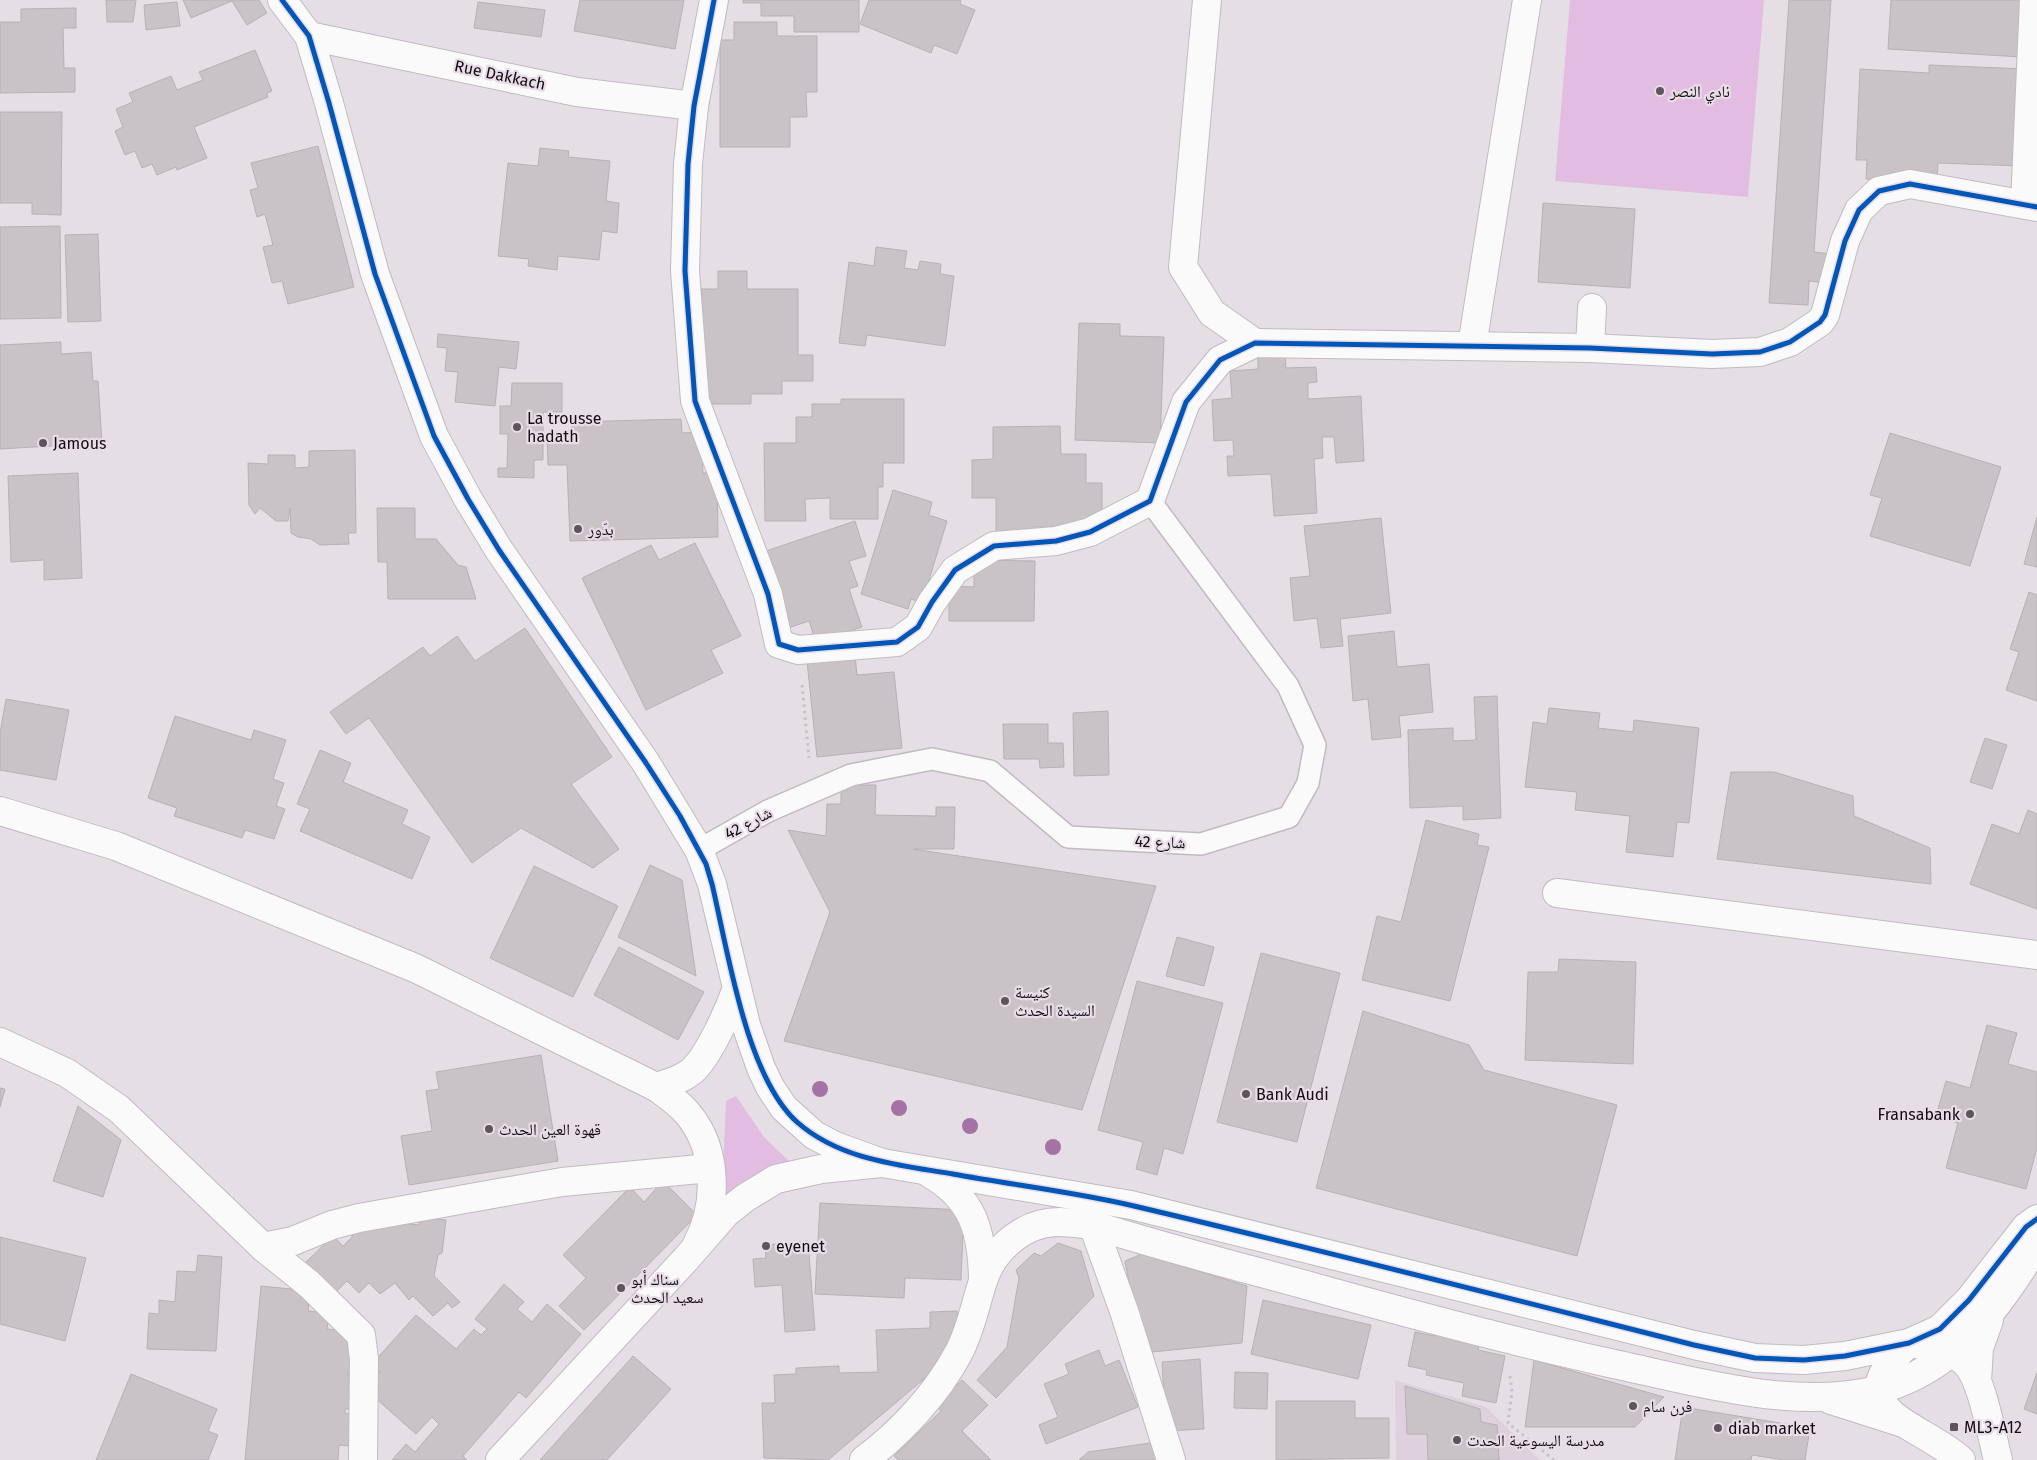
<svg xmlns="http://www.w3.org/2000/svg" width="2037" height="1460" viewBox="0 0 2037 1460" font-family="'Fira Sans','Noto Naskh Arabic',sans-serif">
<rect width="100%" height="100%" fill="#e5dfe5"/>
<polygon fill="#ded1dd" points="1395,1380 1486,1407 1540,1460 1396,1460"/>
<g fill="#e3bce2">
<polygon points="1570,0 1764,0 1748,197 1555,181"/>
<polygon points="736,1096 764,1137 789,1161 788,1166 731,1194 722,1193 726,1101"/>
</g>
<g fill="#c9c3c7" stroke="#b6b1b4">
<polygon points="106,0 136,0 133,22 107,22"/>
<polygon points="183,0 259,0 267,13 247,25 232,1 191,18"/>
<polygon points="580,0 684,0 675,49 574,31"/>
<polygon points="743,0 859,0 859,32 794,32 794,16 761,16 761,3 743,3"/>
<polygon points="869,0 961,0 960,4 975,10 957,54 934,45 931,53 860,24"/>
<polygon points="1789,0 1831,0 1814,252 1831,254 1829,283 1809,281 1808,305 1769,303"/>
<polygon points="1891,0 2024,0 2021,57 1888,49"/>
<polygon points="177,2 180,26 146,30 144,5"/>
<polygon points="478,2 545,10 541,37 474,28"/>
<polygon points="76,8 76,28 63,28 64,68 75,68 75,92 0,93 0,22 21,22 21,9"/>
<polygon points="734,22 777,22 777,36 817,36 817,92 806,92 807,117 790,117 790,147 720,147 720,40 734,40"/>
<polygon points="255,50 272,91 267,93 268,97 194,127 207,158 177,170 176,167 157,175 152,164 142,168 135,151 125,155 115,131 123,127 116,109 133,102 129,93 171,76 177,90 203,80 199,72"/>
<polygon points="1929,65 2025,69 2021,166 1938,163 1937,182 1866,179 1867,160 1856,160 1860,69 1929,73"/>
<polygon points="0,112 62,112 61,215 32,214 32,203 0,203"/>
<polygon points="318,146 354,287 288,304 282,281 272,283 263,247 273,245 265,214 257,217 250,190 258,188 251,163"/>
<polygon points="540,148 569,151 568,157 610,161 606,201 619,203 617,233 602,231 599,260 558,256 557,270 528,266 529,259 498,256 508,163 538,166"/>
<polygon points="1543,203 1635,209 1630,288 1538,282"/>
<polygon points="60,226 61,318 0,319 0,227"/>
<polygon points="98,234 101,321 68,322 65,235"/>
<polygon points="876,247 907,251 904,268 918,270 920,261 941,264 940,274 954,276 945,346 867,335 865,346 839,343 849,262 874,266"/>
<polygon points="718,271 747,271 747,289 798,289 798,355 813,355 813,381 782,381 782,394 751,394 751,404 701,404 701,289 718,289"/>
<polygon points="1079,323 1120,324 1120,336 1164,337 1160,443 1075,440"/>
<polygon points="438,334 519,342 516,369 499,367 495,406 455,402 458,372 445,371 447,348 437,347"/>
<polygon points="61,342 61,354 91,352 93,381 98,381 102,443 0,449 0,345"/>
<polygon points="1285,351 1286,368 1316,367 1317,382 1308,383 1308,399 1361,396 1364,461 1336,463 1334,437 1322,437 1323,458 1314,459 1317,513 1274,516 1271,474 1228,476 1227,456 1234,456 1233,440 1214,441 1212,400 1232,398 1230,371 1258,369 1258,352"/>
<polygon points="512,383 562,383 562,412 543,412 543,460 534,460 534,478 498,477 498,468 507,468 508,434 500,434 500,406 511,406"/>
<polygon points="841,399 904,399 904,463 883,463 883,487 878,487 878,519 830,519 830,498 805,499 806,521 765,521 764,443 796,443 796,417 812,417 812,404 841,404"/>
<polygon points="681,419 682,433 701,432 703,473 717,473 718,537 570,541 567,465 548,465 547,435 572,434 572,422"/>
<polygon points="1060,426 1061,454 1086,454 1086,483 1102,483 1102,515 1088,516 1088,527 1033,527 1034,537 996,537 996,498 972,498 972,460 993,459 993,427"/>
<polygon points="1890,433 2001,467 1970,566 1870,536 1882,498 1870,495"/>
<polygon points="355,450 356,533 348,533 349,544 320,545 311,539 298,537 291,533 290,508 288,521 276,521 260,508 255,514 249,505 248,463 268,464 268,455 295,455 295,468 309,467 309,451"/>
<polygon points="78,473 82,578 44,580 44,560 11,562 8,476"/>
<polygon points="893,490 932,502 929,515 947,521 922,603 911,599 908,609 861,594"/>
<polygon points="377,508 415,508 415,539 436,539 458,565 466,567 476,599 388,599 387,562 378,562"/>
<polygon points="2037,517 2037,567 2024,564"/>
<polygon points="1381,518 1391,613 1340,619 1343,646 1321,648 1317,618 1294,621 1290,578 1310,576 1304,526"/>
<polygon points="855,521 866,556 849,561 858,586 849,589 862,627 816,643 809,621 788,628 763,552"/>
<polygon points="695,543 741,636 711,650 723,673 646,710 582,578 651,545 659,560"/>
<polygon points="974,560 1035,561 1034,621 949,621 949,586 974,587"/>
<polygon points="2029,592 2037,595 2037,701 2006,690 2019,652 2010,649"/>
<polygon points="525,628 612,757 571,784 619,849 593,868 521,828 472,863 369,718 346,734 330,712 423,647 430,656 457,636 475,661"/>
<polygon points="1394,631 1397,667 1429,664 1433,712 1399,716 1401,737 1372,740 1368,699 1353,701 1348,636"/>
<polygon points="855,656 857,675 894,672 902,748 817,757 807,661"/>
<polygon points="1497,696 1501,818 1463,820 1463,806 1410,808 1408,730 1453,728 1453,741 1476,740 1474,697"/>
<polygon points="6,699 69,710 56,780 0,770 0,733"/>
<polygon points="1549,708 1600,713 1598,728 1633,732 1634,720 1699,728 1689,823 1677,822 1673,857 1626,852 1630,816 1575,810 1577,792 1525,787 1533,722 1547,724"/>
<polygon points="1108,711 1109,775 1074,776 1073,713"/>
<polygon points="175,716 251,740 254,730 286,740 273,779 284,783 276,806 285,809 274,839 245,830 242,838 174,816 177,808 148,798"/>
<polygon points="1003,724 1048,724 1048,743 1063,743 1064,767 1040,768 1039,759 1004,759"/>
<polygon points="1985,738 2007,745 1992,789 1970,782"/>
<polygon points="320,750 351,763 343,782 408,810 402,824 430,837 412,879 300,831 310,809 297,804"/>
<polygon points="1731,772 1774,772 1853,796 1854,816 1930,848 1931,884 1717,859"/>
<polygon points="841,785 876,785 875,815 936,816 936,807 955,807 954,849 913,849 1156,886 1082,1110 784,1041 830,912 788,830 826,836 827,804 841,804"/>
<polygon points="2028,810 2037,814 2037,909 1970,884 1992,824 2019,834"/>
<polygon points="1426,820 1479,834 1477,845 1489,847 1450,1001 1362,980 1377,916 1401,922"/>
<polygon points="650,865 682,880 696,976 618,937"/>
<polygon points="534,866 618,906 573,997 490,958"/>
<polygon points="1177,937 1214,947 1204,986 1166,976"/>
<polygon points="619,947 704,992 678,1040 594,995"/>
<polygon points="1261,953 1340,973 1297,1142 1217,1122"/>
<polygon points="1559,959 1636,962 1633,1064 1525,1060 1528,972 1558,972"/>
<polygon points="1137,981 1223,1003 1183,1154 1164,1148 1157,1175 1136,1169 1143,1142 1098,1130"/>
<polygon points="1363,1011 1469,1045 1484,1070 1617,1105 1577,1256 1316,1188"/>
<polygon points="1987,1025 2017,1033 2008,1064 2037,1072 2037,1148 2026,1189 1946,1168 1958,1123 1936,1116 1946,1081 1970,1088"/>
<polygon points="541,1055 558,1161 409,1185 401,1136 432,1131 426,1091 439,1089 436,1072"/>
<polygon points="0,1088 5,1089 0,1107"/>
<polygon points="78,1106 121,1140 103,1197 53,1181"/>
<polygon points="663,1181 697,1215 584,1330 559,1306 586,1278 563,1255 630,1187 644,1202"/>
<polygon points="820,1203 964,1210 961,1280 905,1278 904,1298 815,1294"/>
<polygon points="420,1217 446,1220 442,1253 438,1255 434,1276 460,1302 452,1308 448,1303 433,1316 413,1296 409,1300 395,1283 380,1294 369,1283 359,1293 347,1281 334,1294 305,1263 333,1236 343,1246 352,1237 353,1226 378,1220 419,1225"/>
<polygon points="0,1237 86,1258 65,1341 0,1324"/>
<polygon points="808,1241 815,1330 785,1332 782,1285 755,1287 753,1259 766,1258 765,1245"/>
<polygon points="1058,1243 1081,1251 1094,1296 996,1398 977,1380 1007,1347 1019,1278 1016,1270 1034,1253 1041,1256"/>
<polygon points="1142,1254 1247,1286 1242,1343 1142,1353 1125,1261"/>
<polygon points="198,1255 222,1257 216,1351 147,1349 149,1313 159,1314 159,1300 175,1302 177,1271 196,1272"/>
<polygon points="504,1284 524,1302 517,1309 532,1322 547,1304 581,1334 526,1398 519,1392 463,1456 467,1460 392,1460 406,1444 415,1452 439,1424 432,1417 416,1434 365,1389 380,1371 372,1364 416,1315 456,1349 474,1329 481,1335 487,1329 475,1319"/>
<polygon points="261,1286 310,1291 308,1311 329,1313 327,1329 355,1332 351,1374 348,1373 348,1376 356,1377 352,1409 345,1409 345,1413 353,1414 350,1446 339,1445 338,1460 245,1460"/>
<polygon points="1263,1300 1371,1325 1358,1379 1251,1354"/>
<polygon points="957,1311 958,1325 931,1373 828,1460 764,1458 762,1403 775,1403 774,1375 796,1374 796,1368 839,1366 839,1373 878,1372 876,1330 930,1328 930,1312"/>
<polygon points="1435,1329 1481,1338 1478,1350 1505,1356 1496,1403 1462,1396 1464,1383 1426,1375 1427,1370 1408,1366 1415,1332 1434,1336"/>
<polygon points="1099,1350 1105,1366 1119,1360 1138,1407 1046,1444 1039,1425 1058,1417 1044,1384 1069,1374 1065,1364"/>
<polygon points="633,1356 671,1389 607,1460 540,1460"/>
<polygon points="1200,1359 1204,1429 1166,1431 1162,1362"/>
<polygon points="1534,1360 1664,1397 1635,1427 1525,1427"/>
<polygon points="1235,1372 1268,1373 1267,1409 1234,1408"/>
<polygon points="2037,1373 2037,1414 2024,1409"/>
<polygon points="131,1374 217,1409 208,1431 218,1435 208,1460 96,1460"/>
<polygon points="962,1380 988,1405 962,1431 991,1460 898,1460 894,1456 941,1411 936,1405"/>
<polygon points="1405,1386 1480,1409 1481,1422 1497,1425 1499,1460 1428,1460 1427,1434 1407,1434"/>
<polygon points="1276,1401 1355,1401 1355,1418 1389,1418 1389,1458 1276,1460"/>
<polygon points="1683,1407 1810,1428 1805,1460 1784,1460 1752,1455 1751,1460 1675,1460"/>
<polygon points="1157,1442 1160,1460 1079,1460 1088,1452"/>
</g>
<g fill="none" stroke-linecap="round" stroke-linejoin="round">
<g stroke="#c0bbc0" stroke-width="24">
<polyline id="service" points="699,850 768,811 851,775 932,759 990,771 1068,837 1201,844 1289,817 1308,783 1315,745 1288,686 1150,501"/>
</g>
<g stroke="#c0bbc0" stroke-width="30">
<g id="minor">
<polyline points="282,0 309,36 329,103 375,274 434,436 468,499 499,550 646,763 699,850 712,884 746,1025 761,1068 770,1087 784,1108 814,1135 835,1146 882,1163"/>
<polyline points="714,0 694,106 688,164 685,271 695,401 768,594 779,644 798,650 897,642 918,627 932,602 955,570 994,546 1056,541 1090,532 1150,501 1186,402 1220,360 1255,343 1590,348 1712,354 1760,352 1790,342 1820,322 1825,315 1845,241 1859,210 1879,191 1910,184 2037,207"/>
<polyline points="1207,0 1183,267 1212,313 1255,343"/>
<polyline points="309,36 577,92 694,106"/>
<polyline points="2025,204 2034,0"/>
<polyline points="1472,346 1527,0"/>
<polyline points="1590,348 1592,308"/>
<path d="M0 811 116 846 415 968 656 1087C667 1095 679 1103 688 1114 718 1150 718 1205 697 1244"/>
<polyline points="1557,893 2037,955"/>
<polyline points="0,1042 67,1073 119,1109 263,1247 309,1284 361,1335 364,1359 363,1460"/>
<path d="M656 1087C669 1083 681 1080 692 1071 709 1056 729 1010 737 988"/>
<polyline points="1093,1205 1093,1225 1124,1311 1171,1460"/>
<polyline points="263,1247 293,1241 332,1225 359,1218 493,1194 562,1182 710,1168"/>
<path d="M1961 1460C1916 1421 1835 1411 1909 1343 1928 1346 1956 1349 1969 1367 1983 1384 1992 1437 1998 1460"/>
</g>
</g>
<g stroke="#c0bbc0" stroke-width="30">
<g id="tertiary">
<path d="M929 1173C973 1198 982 1231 983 1279"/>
<polyline points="1977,1381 1979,1348 1989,1320"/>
<polyline points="1831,1400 1903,1423"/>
<polyline points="500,1460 686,1259 726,1213 745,1198 776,1179 821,1169 882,1163 1131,1205 1694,1345 1755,1358 1804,1360 1845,1356 1909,1343 1940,1329 1969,1300 2026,1227 2037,1219"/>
<path d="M864 1460C901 1432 937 1394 959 1352 971 1329 975 1305 983 1281 993 1249 1024 1222 1059 1222 1070 1222 1082 1224 1093 1225 1166 1248 1240 1267 1313 1287 1410 1314 1507 1340 1605 1362 1690 1380 1791 1411 1877 1390 1937 1375 1979 1332 2012 1283 2022 1269 2032 1254 2037 1237"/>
</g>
</g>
<g stroke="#c4c2c4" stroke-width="3" stroke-dasharray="2.5 4" stroke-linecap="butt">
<polyline points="802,685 809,758"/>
<polyline points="1510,1376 1512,1392 1508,1423 1554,1460"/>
</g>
<use href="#service" stroke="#fbfafb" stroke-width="21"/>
<use href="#minor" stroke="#fbfafb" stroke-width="28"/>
<use href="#tertiary" stroke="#fbfafb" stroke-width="28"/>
<g stroke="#e8dce7" stroke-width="8">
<g id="cycleway">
<path d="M282 0 309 36 329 103 375 274 434 436 468 499 499 550 646 763 680 816 706 864 712 884C728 951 746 1076 797 1122 840 1160 899 1165 953 1174 1013 1185 1075 1192 1134 1206 1321 1250 1508 1298 1694 1345L1755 1358 1804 1360 1845 1356 1909 1343 1940 1329 1969 1300 2026 1227 2037 1219"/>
<polyline points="714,0 694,106 688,164 685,271 695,401 768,594 779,644 798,650 897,642 918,627 932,602 955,570 994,546 1056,541 1090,532 1150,501 1186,402 1220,360 1255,343 1590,348 1712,354 1760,352 1790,342 1820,322 1825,315 1845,241 1859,210 1879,191 1910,184 2037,207"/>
</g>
</g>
<use href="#cycleway" stroke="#0057b8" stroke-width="5"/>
</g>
<g fill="#a472a5">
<circle cx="820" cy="1089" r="8"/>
<circle cx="899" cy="1108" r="8"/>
<circle cx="970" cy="1126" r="8"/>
<circle cx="1053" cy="1147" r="8"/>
</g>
<g fill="#5b565b" stroke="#e8dce7" stroke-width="2">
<circle cx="1660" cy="91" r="5"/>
<circle cx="517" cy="427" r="5"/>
<circle cx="43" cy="443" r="5"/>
<circle cx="578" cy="529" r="5"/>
<circle cx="1005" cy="1001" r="5"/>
<circle cx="1246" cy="1094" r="5"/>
<circle cx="1970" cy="1114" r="5"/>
<circle cx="489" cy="1129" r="5"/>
<circle cx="766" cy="1246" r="5"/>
<circle cx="621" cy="1288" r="5"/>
<circle cx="1633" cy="1406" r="5"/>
<rect x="1949" y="1422" width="10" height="10" rx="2.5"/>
<circle cx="1718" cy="1428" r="5"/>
<circle cx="1457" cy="1440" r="5"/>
</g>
<g text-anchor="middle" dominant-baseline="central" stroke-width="4.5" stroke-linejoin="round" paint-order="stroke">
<g font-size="16" fill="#100c10" stroke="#e8dce7">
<text transform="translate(500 75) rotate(12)">Rue Dakkach</text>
<text transform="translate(748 823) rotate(-28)">شارع 42</text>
<text transform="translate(1160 842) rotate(2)">شارع 42</text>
</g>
<g font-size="16" fill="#100c10" stroke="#e8dce7" text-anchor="start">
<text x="1670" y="91">نادي النصر</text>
<text x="527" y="418">La trousse<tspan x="527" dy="18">hadath</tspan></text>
<text x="53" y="443">Jamous</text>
<text x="588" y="529">بدّور</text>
<text x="1015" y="992">كنيسة<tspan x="1015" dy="18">السيدة الحدث</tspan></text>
<text x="1256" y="1094">Bank Audi</text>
<text x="1960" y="1114" text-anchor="end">Fransabank</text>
<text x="499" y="1129">قهوة العين الحدث</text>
<text x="776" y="1246">eyenet</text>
<text x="631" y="1279">سناك أبو<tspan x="631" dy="18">سعيد الحدث</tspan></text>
<text x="1643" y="1406">فرن سام</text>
<text x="1964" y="1427">ML3-A12</text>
<text x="1728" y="1428">diab market</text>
<text x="1467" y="1440">مدرسة اليسوعية الحدت</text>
</g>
</g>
</svg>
